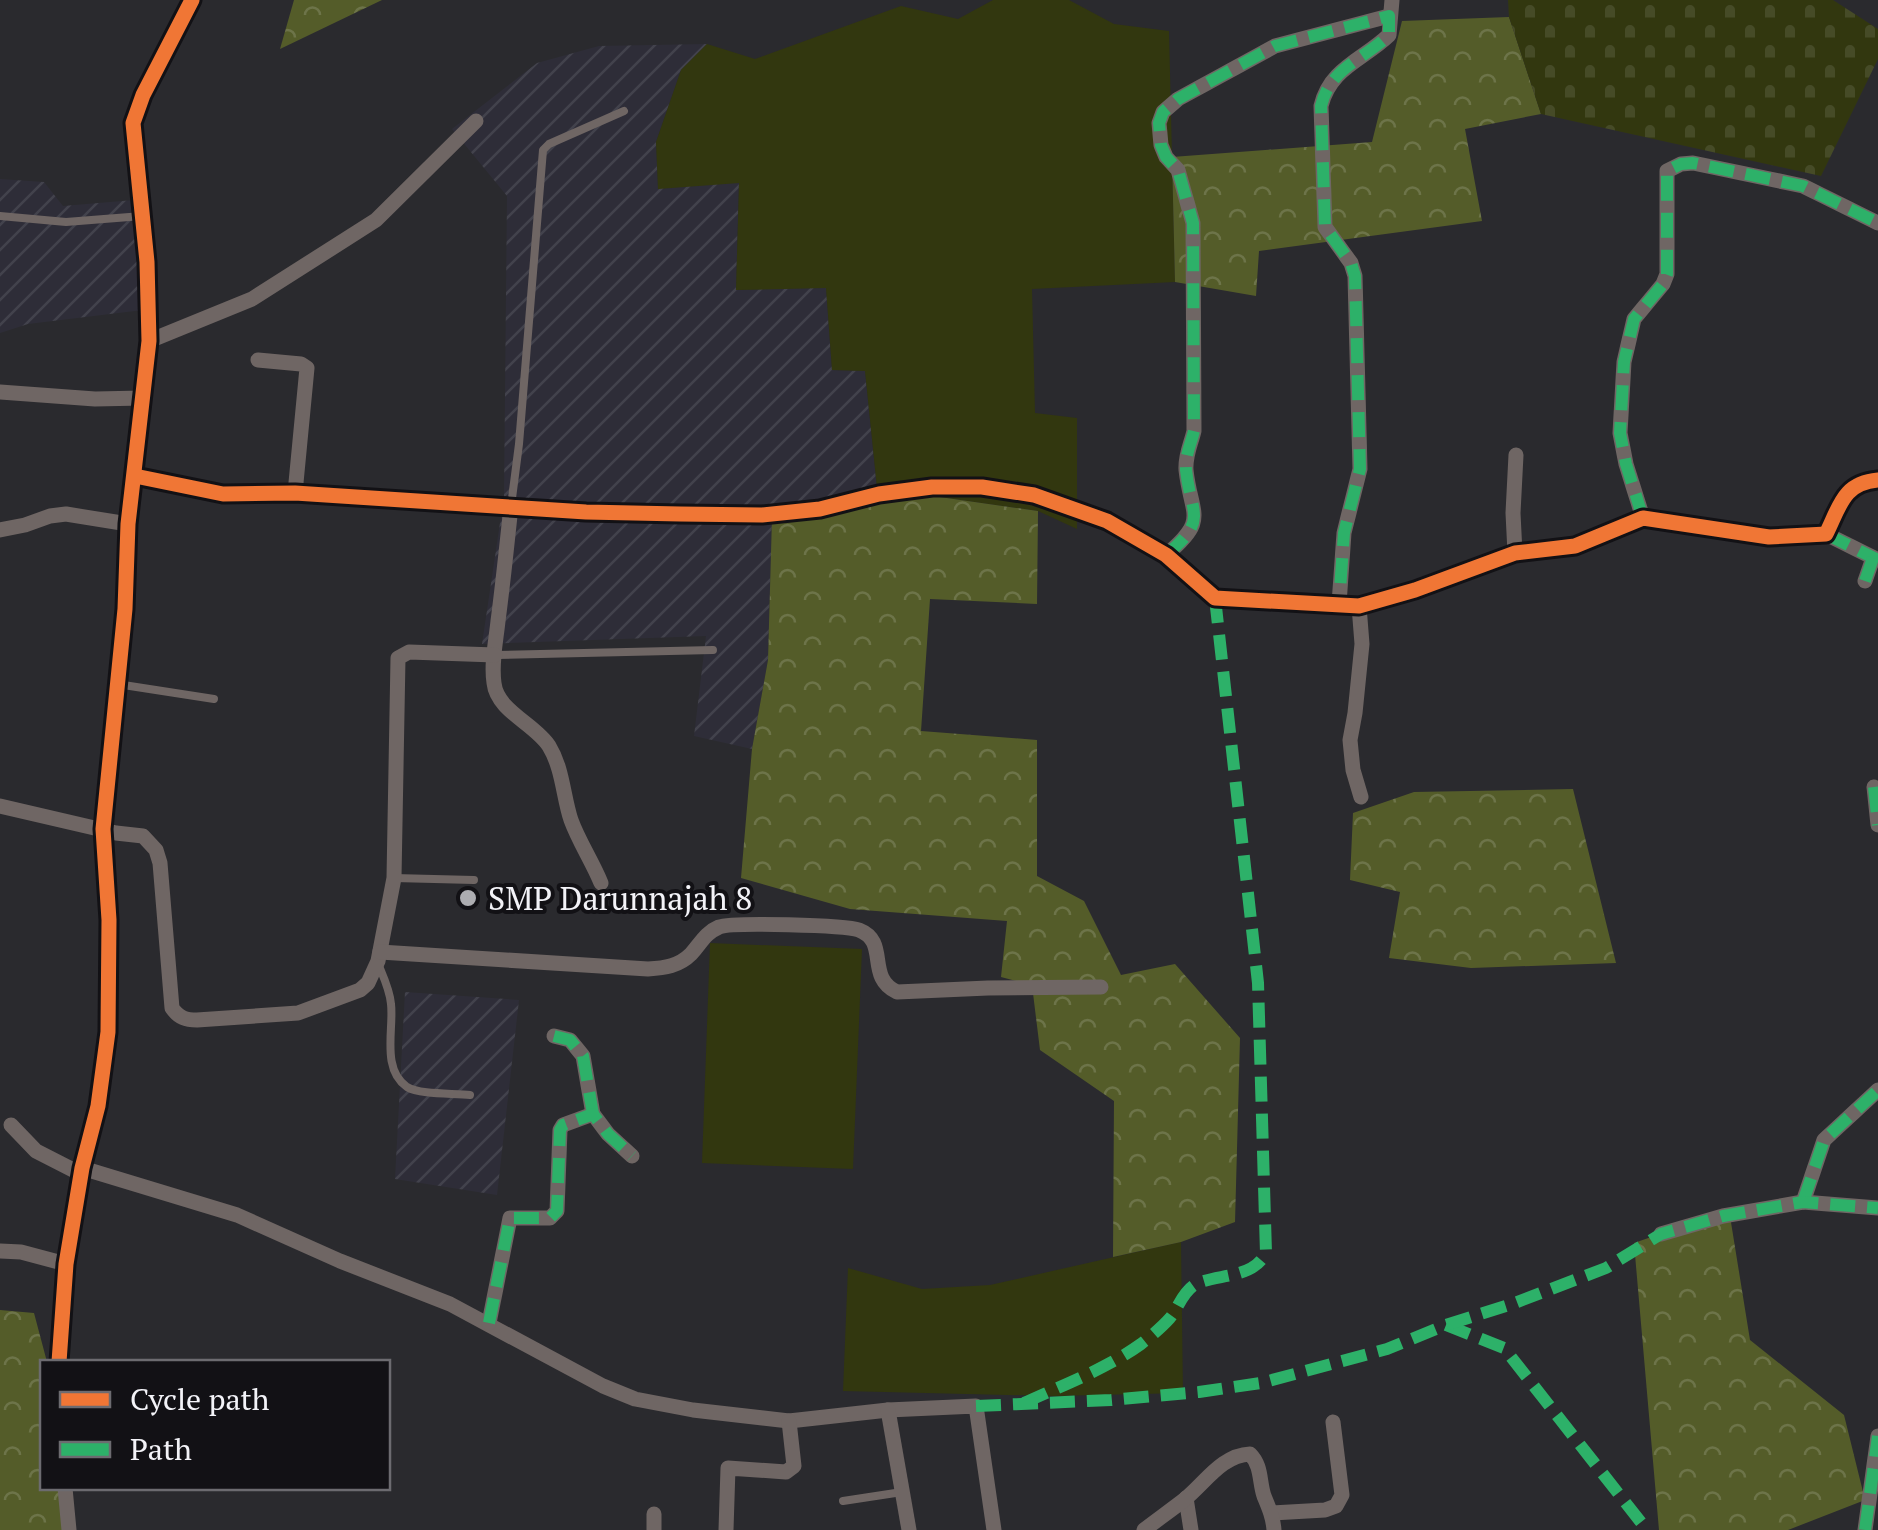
<svg xmlns="http://www.w3.org/2000/svg" width="1878" height="1530" viewBox="0 0 1878 1530" font-family="'PT Serif',serif">
<defs>
<pattern id="industrial-furrows" width="10" height="10" patternUnits="userSpaceOnUse" patternTransform="scale(2.5)"><rect width="10" height="10" fill="#2e2d38"/><path d="M-1 1l2-2M0 10L10 0M9 11l2-2" fill="none" stroke="#42424c"/></pattern>
<pattern id="forest-crowns" width="20" height="18" patternUnits="userSpaceOnUse" patternTransform="scale(2.5)"><rect width="20" height="18" fill="#545c29"/><path d="M2 6a3 3 0 1 1 6 0M12 15a3 3 0 1 1 6 0" fill="none" stroke="#6d7449"/></pattern>
<pattern id="cemetery-stones" width="16" height="16" patternUnits="userSpaceOnUse" patternTransform="scale(2.5)"><rect width="16" height="16" fill="#32370f"/><path d="M2 7V4a2 2 0 0 1 4 0v3zM10 15v-3a2 2 0 0 1 4 0v3z" fill="#464b27"/></pattern>
</defs>
<rect width="100%" height="100%" fill="#2a2a2e"/>
<g fill="url(#industrial-furrows)">
<polygon points="707,44 681,70 656,142 658,188 739,182 736,290 826,287 832,370 865,371 877,488 772,518 768,660 752,749 694,736 706,636 482,644 504,496 507,196 452,129 537,63 599,46"/>
<polygon points="0,179 44,182 63,206 134,200 151,309 28,324 0,333"/>
<polygon points="405,992 519,1000 497,1195 395,1179"/>
</g>
<g fill="#32370f">
<polygon points="993,0 1069,0 1114,24 1169,31 1175,282 1032,289 1035,413 1077,418 1077,529 1038,511 877,488 865,371 832,370 826,288 736,290 739,183 658,189 656,142 681,70 707,44 755,59 901,6 958,19"/>
<polygon points="710,943 862,949 853,1169 702,1163"/>
<polygon points="1181,1242 1183,1393 1054,1396 843,1391 848,1268 922,1289 990,1285"/>
</g>
<g fill="url(#forest-crowns)">
<polygon points="294,0 382,0 280,49"/>
<polygon points="1509,17 1541,114 1465,129 1482,221 1259,251 1256,296 1175,282 1172,157 1372,142 1402,21"/>
<polygon points="877,488 1038,511 1037,604 930,599 921,731 1037,740 1037,876 1084,901 1121,975 1175,964 1240,1038 1235,1222 1181,1242 1113,1257 1114,1101 1040,1050 1032,985 1001,977 1007,921 850,909 741,878 752,749 768,660 772,517"/>
<polygon points="1573,789 1616,963 1471,968 1389,958 1400,892 1350,880 1353,813 1414,792"/>
<polygon points="1729,1210 1750,1340 1844,1415 1865,1500 1788,1530 1659,1530 1634,1243"/>
<polygon points="0,1310 34,1313 47,1362 42,1362 42,1488 67,1488 65,1530 0,1530"/>
</g>
<polygon fill="url(#cemetery-stones)" points="1508,0 1833,0 1878,29 1878,59 1821,176 1541,114 1509,17"/>
<g fill="none" stroke-linecap="round" stroke-linejoin="round">
<g stroke="#6f6664" stroke-width="8">
<polyline points="0,216 66,222 142,216"/>
<polyline points="511,506 519,444 543,150 549,144 624,111"/>
<polyline points="495,655 713,650"/>
<polyline points="117,684 214,699"/>
<polyline points="394,878 474,880"/>
<path d="M379 966C384 978 390 991 391 1004 394 1029 381 1069 407 1087 420 1095 454 1093 470 1095"/>
<polyline points="843,1501 902,1492"/>
</g>
<g stroke="#6f6664" stroke-width="15">
<polyline points="149,341 252,299 376,220 476,121"/>
<polyline points="258,360 301,364 307,368 295,493"/>
<polyline points="0,392 95,399 143,398"/>
<path d="M135 476 223 494 295 493 586 512 680 514 762 515 820 509 879 494 932 487H982L1034 495 1107 521 1166 555 1215 598 1359 606 1415 590 1515 553 1575 546 1643 518 1769 537 1826 534C1840 506 1843 483 1878 480"/>
<path d="M511 506C507 544 503 583 498 621 496 641 491 663 494 683 497 711 535 724 549 746 563 769 563 796 571 820 579 842 592 861 601 883"/>
<polyline points="1643,518 1626,464 1620,433 1624,362 1634,319 1663,284 1667,274 1667,171 1681,164 1693,163 1803,186 1878,223"/>
<polyline points="0,530 25,525 50,516 66,514 128,524"/>
<polyline points="1826,534 1878,560"/>
<polyline points="1515,553 1513,513 1516,455"/>
<path d="M1166 555C1209 519 1191 516 1186 470 1185 455 1191 444 1194 431L1193 223 1178 170 1166 157 1161 145 1159 123 1163 112 1178 99 1275 46 1389 16"/>
<polyline points="1865,581 1873,558"/>
<path d="M1339 604 1344 533 1360 469 1355 276 1351 263 1325 227 1321 106C1330 68 1363 60 1389 35L1392 0"/>
<polyline points="1359,606 1362,644 1355,713 1350,740 1353,770 1361,797"/>
<polyline points="1874,787 1878,825"/>
<path d="M0 806 116 833 143 836 156 850 160 863 172 1008C179 1018 186 1020 197 1020L298 1013 360 990 368 983 378 961 394 878 398 658 409 652 495 655"/>
<path d="M380 952 648 969C665 968 679 966 691 954 701 943 705 933 719 927 732 922 845 925 859 930 890 942 865 977 897 992L988 988 1101 987"/>
<polyline points="554,1036 570,1040 583,1056 593,1114"/>
<polyline points="11,1125 36,1151 81,1174"/>
<polyline points="82,1168 237,1215 340,1261 450,1304 603,1386 635,1399 693,1410 789,1421 888,1410 976,1406 994,1530"/>
<polyline points="1803,1202 1824,1140 1878,1090"/>
<polyline points="1661,1234 1723,1216 1803,1202 1878,1208"/>
<polyline points="0,1251 21,1252 66,1264"/>
<polyline points="489,1323 510,1218 550,1218 557,1211 560,1130 563,1125 593,1114 608,1134 632,1156"/>
<polyline points="59,1362 66,1264 82,1168 98,1106 108,1032 109,920 103,829 125,609 128,524 149,341 147,262 133,123 143,95 192,0"/>
<polyline points="888,1410 909,1530"/>
<polyline points="65,1488 69,1530"/>
<polyline points="1186,1498 1191,1530"/>
<polyline points="1272,1513 1325,1510 1336,1506 1342,1495 1333,1422"/>
<polyline points="654,1530 654,1514"/>
<polyline points="726,1530 728,1468 786,1472 794,1466 789,1421"/>
<path d="M1144 1530C1157 1520 1171 1510 1184 1500 1205 1483 1222 1455 1250 1454 1262 1466 1259 1481 1264 1496 1269 1508 1273 1517 1274 1530"/>
<polyline points="1865,1530 1878,1436"/>
</g>
<g stroke="#2db169" stroke-width="12" stroke-dasharray="25 12" stroke-linecap="butt">
<polyline points="1643,518 1626,464 1620,433 1624,362 1634,319 1663,284 1667,274 1667,171 1681,164 1693,163 1803,186 1878,223"/>
<polyline points="1826,534 1878,560"/>
<path d="M1166 555C1209 519 1191 516 1186 470 1185 455 1191 444 1194 431L1193 223 1178 170 1166 157 1161 145 1159 123 1163 112 1178 99 1275 46 1389 16V35C1363 60 1330 68 1321 106L1325 227 1351 263 1355 276 1360 469 1344 533 1339 604"/>
<polyline points="1865,581 1873,558"/>
<polyline points="1874,787 1878,825"/>
<polyline points="554,1036 570,1040 583,1056 593,1114"/>
<polyline points="1803,1202 1824,1140 1878,1090"/>
<polyline points="489,1323 510,1218 550,1218 557,1211 560,1130 563,1125 593,1114 608,1134 632,1156"/>
<polyline points="1446,1325 1504,1348 1647,1530"/>
<path d="M1024 1403C1063 1385 1106 1369 1141 1344 1150 1337 1162 1327 1170 1318 1180 1306 1182 1291 1198 1283 1221 1274 1253 1278 1266 1253L1258 983 1215 598"/>
<polyline points="976,1406 1111,1400 1199,1392 1261,1383 1387,1349 1446,1325 1512,1304 1606,1268 1661,1234 1723,1216 1803,1202 1878,1208"/>
<polyline points="1865,1530 1878,1436"/>
</g>
<g stroke="#121115" stroke-width="21">
<g id="cycleway">
<path d="M135 476 223 494 295 493 586 512 680 514 762 515 820 509 879 494 932 487H982L1034 495 1107 521 1166 555 1215 598 1359 606 1415 590 1515 553 1575 546 1643 518 1769 537 1826 534C1840 506 1843 483 1878 480"/>
<polyline points="59,1362 66,1264 82,1168 98,1106 108,1032 109,920 103,829 125,609 128,524 149,341 147,262 133,123 143,95 192,0"/>
</g>
</g>
<use href="#cycleway" stroke="#f07635" stroke-width="15"/>
</g>
<circle fill="#adadb1" stroke="#121115" stroke-width="4" cx="468" cy="898" r="10"/>
<g text-anchor="middle" dominant-baseline="central" stroke-width="8" stroke-linejoin="round" paint-order="stroke">
<g font-size="32" fill="#f3f3f8" stroke="#121115" text-anchor="start">
<text x="488" y="898">SMP Darunnajah 8</text>
</g>
</g>
<rect x="40" y="1360" width="350" height="130" fill="#121115" stroke="#6c6b70" stroke-width="2.5"/>
<rect x="60" y="1392" width="50" height="15" fill="#f07635" stroke="#6c6b70" stroke-width="2.5"/>
<text x="130" y="1410" font-size="30" fill="#f3f3f8">Cycle path</text>
<rect x="60" y="1442" width="50" height="15" fill="#2db169" stroke="#6c6b70" stroke-width="2.5"/>
<text x="130" y="1460" font-size="30" fill="#f3f3f8">Path</text>
</svg>
